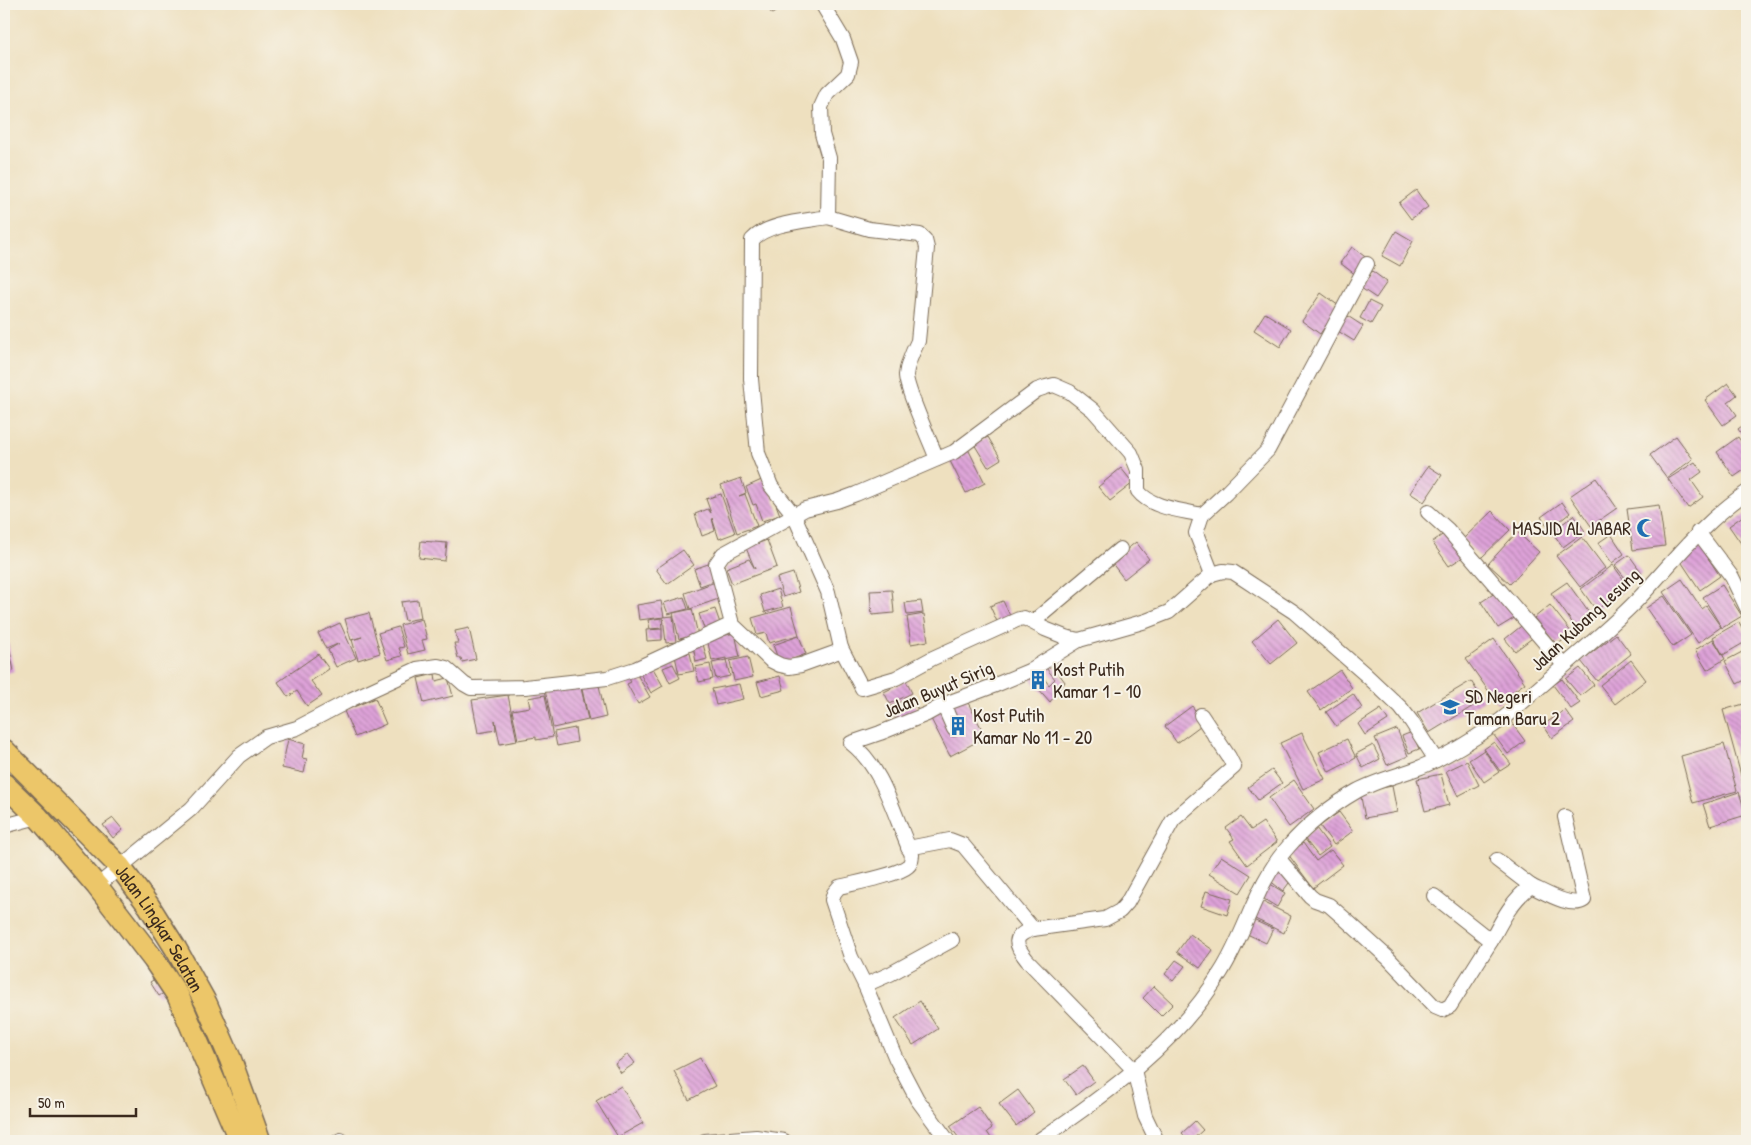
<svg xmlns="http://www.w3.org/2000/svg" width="1751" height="1145" viewBox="0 0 1751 1145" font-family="'Patrick Hand',sans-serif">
<defs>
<pattern id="building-back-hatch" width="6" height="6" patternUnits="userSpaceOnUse" patternTransform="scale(1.25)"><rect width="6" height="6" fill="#dea2d9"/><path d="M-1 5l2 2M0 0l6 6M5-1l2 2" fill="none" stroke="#b584af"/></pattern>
</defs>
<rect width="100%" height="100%" fill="#f7f3e8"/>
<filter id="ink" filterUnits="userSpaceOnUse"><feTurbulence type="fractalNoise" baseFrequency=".02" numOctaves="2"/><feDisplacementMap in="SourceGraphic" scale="10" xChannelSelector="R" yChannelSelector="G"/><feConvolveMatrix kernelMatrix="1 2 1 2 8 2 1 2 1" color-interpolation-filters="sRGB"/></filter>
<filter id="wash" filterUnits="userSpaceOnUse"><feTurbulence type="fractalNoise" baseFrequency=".0096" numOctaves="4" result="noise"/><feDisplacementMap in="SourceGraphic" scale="20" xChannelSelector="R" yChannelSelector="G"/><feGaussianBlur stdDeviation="1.12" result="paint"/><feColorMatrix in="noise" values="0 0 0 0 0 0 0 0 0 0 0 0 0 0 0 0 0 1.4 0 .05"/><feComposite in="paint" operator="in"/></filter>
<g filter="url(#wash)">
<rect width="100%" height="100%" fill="#eee0bf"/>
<g id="blocks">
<g fill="url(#building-back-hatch)">
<polygon points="765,4 787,4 772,14"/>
<polygon points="1416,190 1428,207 1411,219 1399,203"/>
<polygon points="1396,231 1413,241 1400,266 1382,256"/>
<polygon points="1352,247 1368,259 1356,275 1340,263"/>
<polygon points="1372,271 1387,282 1376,298 1361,288"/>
<polygon points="1321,293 1339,306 1320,334 1302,321"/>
<polygon points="1369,301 1381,307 1371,324 1360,318"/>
<polygon points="1265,313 1291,329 1280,347 1254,330"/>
<polygon points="1343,313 1363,326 1354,341 1333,328"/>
<polygon points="1728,383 1737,395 1728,402 1737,415 1723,425 1705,400"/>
<polygon points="1747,422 1747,442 1738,429"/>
<polygon points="1676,436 1693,459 1667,478 1650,455"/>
<polygon points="988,437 1001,459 988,467 974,444"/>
<polygon points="1738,437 1747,450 1747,468 1734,477 1717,452"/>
<polygon points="968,449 985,483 966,493 949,459"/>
<polygon points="1695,462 1702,472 1691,480 1703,497 1688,508 1668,479"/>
<polygon points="1428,466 1442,475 1424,502 1410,493"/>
<polygon points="1121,468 1133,483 1110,501 1098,487"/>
<polygon points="741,478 746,493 739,496 745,494 757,526 737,533 721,485"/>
<polygon points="766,478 780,515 762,521 756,504 753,505 746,487"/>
<polygon points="1596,478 1617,508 1591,526 1570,496"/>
<polygon points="721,494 735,533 719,539 712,518 715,531 702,536 695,514 708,509 711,513 706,499"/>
<polygon points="1562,502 1570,513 1550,529 1541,517"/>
<polygon points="1659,505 1665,546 1633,550 1627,509"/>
<polygon points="1492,511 1510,530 1481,558 1463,539"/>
<polygon points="1747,513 1747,552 1729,526"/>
<polygon points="1574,515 1585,531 1563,547 1552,532"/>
<polygon points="1517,532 1539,552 1510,584 1488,564"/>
<polygon points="1445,533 1463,557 1449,566 1432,542"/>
<polygon points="1611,534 1624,554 1612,563 1598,543"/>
<polygon points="1582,537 1605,568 1580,587 1556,556"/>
<polygon points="767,540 777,567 732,584 726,568 749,559 755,569 746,548"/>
<polygon points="421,541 447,543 445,561 419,558"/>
<polygon points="1136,542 1149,559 1124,579 1111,562"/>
<polygon points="1698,543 1720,576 1700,590 1678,557"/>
<polygon points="683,550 694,565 667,584 656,569"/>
<polygon points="1629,555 1642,573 1629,583 1615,565"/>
<polygon points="711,563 717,580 700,586 694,569"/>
<polygon points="1613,565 1629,587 1596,610 1581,589"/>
<polygon points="793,573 799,592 783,597 777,578"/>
<polygon points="1682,579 1702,609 1706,606 1721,627 1698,643 1663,592"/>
<polygon points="718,581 724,597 690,609 685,593"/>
<polygon points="1567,582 1592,617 1576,628 1551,593"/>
<polygon points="1722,585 1742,616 1722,628 1703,597"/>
<polygon points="778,589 783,607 765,612 760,595"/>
<polygon points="892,590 894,613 872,615 870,591"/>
<polygon points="1498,591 1516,617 1498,628 1481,602"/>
<polygon points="1664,596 1691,635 1673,647 1646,608"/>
<polygon points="684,597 688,609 668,614 664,603"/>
<polygon points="418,600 421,618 405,621 401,602"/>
<polygon points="661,601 664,617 639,620 637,605"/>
<polygon points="921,601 923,613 907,615 905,603"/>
<polygon points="1003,601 1012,620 999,626 990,606"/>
<polygon points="1550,605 1572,633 1557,645 1534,618"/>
<polygon points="791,607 799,635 769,643 766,633 757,635 752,618"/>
<polygon points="692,609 698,635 679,639 673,613"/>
<polygon points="715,609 721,626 705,631 699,614"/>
<polygon points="369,613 380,653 358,660 352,640 362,637 351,640 345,619"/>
<polygon points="924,614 928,641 911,644 907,617"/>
<polygon points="673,616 676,642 666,643 663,617"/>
<polygon points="661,618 662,628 650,629 648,620"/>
<polygon points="422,619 427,639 422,640 425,650 408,654 400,625"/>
<polygon points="1278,619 1297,643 1271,664 1252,641"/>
<polygon points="1739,622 1747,637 1747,641 1723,655 1713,637"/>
<polygon points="340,623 356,658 336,667 328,650 340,643 326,649 318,633"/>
<polygon points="1525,623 1535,636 1515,651 1505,639"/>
<polygon points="398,627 404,647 399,648 402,656 387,660 378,633"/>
<polygon points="469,628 476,659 462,662 461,658 458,658 454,643 458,643 455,631"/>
<polygon points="662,629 662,640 647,641 646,630"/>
<polygon points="735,633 740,657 726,660 726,658 712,661 707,639"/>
<polygon points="1616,634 1631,654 1597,681 1581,661"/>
<polygon points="799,636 806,654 780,664 773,645"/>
<polygon points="1494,639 1525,683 1497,703 1466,659"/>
<polygon points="1713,639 1725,659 1707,670 1695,650"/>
<polygon points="8,642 14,671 4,674 4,643"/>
<polygon points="703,644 707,659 696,662 693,646"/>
<polygon points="1742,652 1747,662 1747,679 1737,684 1725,661"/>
<polygon points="690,653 694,671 679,674 675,656"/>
<polygon points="318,654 329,669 311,681 322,696 307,706 297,691 288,697 278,682"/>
<polygon points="748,657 753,677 734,681 730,661"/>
<polygon points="1048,659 1065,682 1050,702 1025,673 1035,667 1049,685 1055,679 1042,663"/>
<polygon points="726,660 730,676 716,679 712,663"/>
<polygon points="1631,660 1646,680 1615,704 1600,685"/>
<polygon points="650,663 663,686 651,693 638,670"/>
<polygon points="673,664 680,678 670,683 663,668"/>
<polygon points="710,664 713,679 699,682 695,667"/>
<polygon points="1580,668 1594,685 1580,696 1566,679"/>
<polygon points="1340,670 1352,688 1321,710 1308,692"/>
<polygon points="635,671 650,697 638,704 627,684 631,682 627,676"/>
<polygon points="435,674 436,681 448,678 453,696 424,703 418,678"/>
<polygon points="780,676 784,690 761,696 757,682"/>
<polygon points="1562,679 1580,703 1571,709 1553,685"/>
<polygon points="598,681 606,717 589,721 581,685"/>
<polygon points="906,681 912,693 890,704 884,692"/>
<polygon points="1471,681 1483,700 1429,733 1417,713"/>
<polygon points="580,683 588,720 553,728 545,690"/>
<polygon points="739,684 743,699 716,705 712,689"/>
<polygon points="1353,694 1362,708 1336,726 1326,712"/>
<polygon points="508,695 517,741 500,744 495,720 496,730 478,733 472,700"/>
<polygon points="545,695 553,737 536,740 536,737 518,740 512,710 530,707 528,698"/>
<polygon points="912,697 918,711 897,721 890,707"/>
<polygon points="965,697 986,737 950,756 929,715"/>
<polygon points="375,698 386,724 355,737 344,711"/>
<polygon points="1747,703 1747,789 1745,790 1723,710"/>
<polygon points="1192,706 1204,723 1177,743 1165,726"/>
<polygon points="1381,709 1388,720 1365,735 1358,724"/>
<polygon points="1565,710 1574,722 1552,738 1543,725"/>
<polygon points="1511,722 1525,741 1508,754 1493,734"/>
<polygon points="575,728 577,742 557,746 554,732"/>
<polygon points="1397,729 1408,756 1387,765 1375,738"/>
<polygon points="1412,732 1419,749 1409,753 1402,736"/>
<polygon points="1302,733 1325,779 1303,789 1280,743"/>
<polygon points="288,739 305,744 302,758 307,759 304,773 282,768"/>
<polygon points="1347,739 1356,758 1329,772 1319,752"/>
<polygon points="1494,742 1511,764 1500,771 1484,749"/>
<polygon points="1724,744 1737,791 1693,803 1681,756"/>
<polygon points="1373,745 1380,759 1363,768 1356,754"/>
<polygon points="1484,750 1499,772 1484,782 1469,760"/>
<polygon points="1467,761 1479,785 1458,796 1446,771"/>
<polygon points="1272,770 1282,783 1258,800 1248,787"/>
<polygon points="1441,774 1449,805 1425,811 1417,779"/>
<polygon points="1294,780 1314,809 1289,827 1269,798"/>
<polygon points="1392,786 1397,812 1365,818 1360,792"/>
<polygon points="1739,792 1746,815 1710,826 1703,804"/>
<polygon points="1339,812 1353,831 1334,845 1320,826"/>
<polygon points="1241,817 1251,830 1263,822 1277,842 1247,865 1230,841 1234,839 1226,828"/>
<polygon points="113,818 123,830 113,838 103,825"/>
<polygon points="1316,828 1330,847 1318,856 1304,838"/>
<polygon points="1303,843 1316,861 1331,850 1343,865 1313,888 1288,854"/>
<polygon points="1221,856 1251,875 1240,893 1209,874"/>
<polygon points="1278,868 1292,879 1283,891 1269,880"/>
<polygon points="1267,882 1285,893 1277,907 1259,896"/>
<polygon points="1206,891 1232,899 1227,915 1201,906"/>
<polygon points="1261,901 1291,916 1284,933 1253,918"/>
<polygon points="1253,920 1273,929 1266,943 1247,934"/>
<polygon points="1190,934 1213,950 1200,968 1177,952"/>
<polygon points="1176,960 1185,966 1173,981 1165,974"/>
<polygon points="161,975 170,989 159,996 150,982"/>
<polygon points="1154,986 1173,1004 1161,1016 1143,998"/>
<polygon points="920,1001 938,1029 913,1045 895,1018"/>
<polygon points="628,1054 635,1063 621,1073 615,1064"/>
<polygon points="700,1058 715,1086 689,1100 674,1071"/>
<polygon points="1083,1066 1094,1081 1076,1095 1064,1079"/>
<polygon points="621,1086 643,1123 618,1137 596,1101"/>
<polygon points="1018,1090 1034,1112 1016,1126 999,1104"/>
<polygon points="978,1107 992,1128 987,1132 993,1141 961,1141 950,1126"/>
<polygon points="1195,1121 1203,1130 1191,1141 1189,1141 1182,1133"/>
</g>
</g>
</g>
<g filter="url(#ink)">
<use href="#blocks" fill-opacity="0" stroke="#7a6a56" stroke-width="1"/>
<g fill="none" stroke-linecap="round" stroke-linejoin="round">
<g stroke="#7a6a56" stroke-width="16">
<g id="minor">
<path d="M822 4 843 39 851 62 848 74 827 94 821 107 822 134 829 158 828 217C806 221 767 223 752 240L751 379 758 453 771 486 794 515 828 592 841 648"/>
<path d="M828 217 869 229 920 235 925 240 927 248 918 341C913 351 907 364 906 375 906 389 931 443 937 459"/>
<polyline points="1428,512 1448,530 1564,665"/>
<polyline points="1698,532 1732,577 1747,608"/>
<polyline points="1212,574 1196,533 1202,515 1226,493 1268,450 1367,264"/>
<polyline points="1033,622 1120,549"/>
<polyline points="732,624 770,660 780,665 789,667 801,665 837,652 841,648 862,688 896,678 933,658 1019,619 1024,618 1045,629 1065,637 1079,640 1146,621 1169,612 1212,574 1223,571 1233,572 1294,612 1365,674 1401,708 1411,721 1436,760"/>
<polyline points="945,704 947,713 954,729"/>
<polyline points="4,826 38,817"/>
<polyline points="908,848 950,840 963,845 1033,929"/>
<polyline points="1279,859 1310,896 1315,900 1329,905 1345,919 1387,957 1435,1007 1442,1010 1450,1006 1491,941 1434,896"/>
<polyline points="1497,860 1531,886"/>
<path d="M97 886 191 809 239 756 266 737 297 728 352 699 417 669 438 666 446 668 464 684 471 688 525 687 607 678 635 669 732 624 716 564 723 554 805 509 837 501 856 494 954 452 1037 390 1046 387 1054 385 1070 392 1093 410 1131 453 1138 470V491C1151 508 1181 510 1202 515"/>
<path d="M1491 941C1502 920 1512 900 1531 886 1544 892 1572 909 1584 900L1565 817"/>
<path d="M865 985 851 957 832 900 834 893 839 887C855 883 898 875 908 866 912 863 911 859 912 855 894 817 885 770 851 743L880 733 927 714 945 704 993 686 1029 671 1079 640"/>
<polyline points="339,1141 341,1140"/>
<polyline points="705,1141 756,1137 784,1141"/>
<polyline points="948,1141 917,1099 896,1059 865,985 890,974 952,940"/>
<path d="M1038 1141C1106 1095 1177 1044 1221 972 1247 931 1255 884 1288 847 1308 824 1331 806 1357 791 1377 780 1400 775 1421 767 1447 756 1471 741 1494 725 1518 708 1539 687 1562 668 1589 644 1617 622 1642 595 1677 557 1704 522 1747 492"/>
<path d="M1157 1141 1145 1116 1134 1070 1027 960C1015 945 1011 936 1033 929L1105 919 1120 911 1127 903 1173 820 1234 767 1229 757 1201 715"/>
</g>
</g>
<g stroke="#7a6a56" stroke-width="24">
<g id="highway">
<path id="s1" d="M4 750 120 867 149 906 176 949 206 1003 230 1058 260 1141"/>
<polyline points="4,784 38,817 97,886 154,960 178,996 240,1141"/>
</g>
</g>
<use href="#minor" stroke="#fff" stroke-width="14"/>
<use href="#highway" stroke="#ecc669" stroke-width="21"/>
</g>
</g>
<defs>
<g id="mosque-bare" transform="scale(1.5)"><path d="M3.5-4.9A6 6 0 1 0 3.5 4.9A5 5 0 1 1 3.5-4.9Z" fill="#1f6fb2" stroke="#f7f3e8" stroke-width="2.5" paint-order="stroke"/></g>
<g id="building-bare" transform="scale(1.5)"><path d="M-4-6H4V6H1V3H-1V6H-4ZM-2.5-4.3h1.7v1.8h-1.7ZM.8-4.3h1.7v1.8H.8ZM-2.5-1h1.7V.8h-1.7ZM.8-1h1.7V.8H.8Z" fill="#1f6fb2" stroke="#f7f3e8" stroke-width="2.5" paint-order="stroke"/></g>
<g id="school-bare" transform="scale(1.5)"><path d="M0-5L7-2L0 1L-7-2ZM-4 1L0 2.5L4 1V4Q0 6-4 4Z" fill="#1f6fb2" stroke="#f7f3e8" stroke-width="2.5" paint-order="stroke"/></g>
</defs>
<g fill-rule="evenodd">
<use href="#mosque-bare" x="1646" y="528"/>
<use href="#building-bare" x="1038" y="680"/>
<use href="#school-bare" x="1450" y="707"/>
<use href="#building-bare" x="958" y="726"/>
</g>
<g text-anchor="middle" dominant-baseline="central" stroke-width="4" stroke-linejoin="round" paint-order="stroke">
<g font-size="19" fill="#3b2a1e" stroke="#f7f3e8" text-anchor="start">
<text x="1631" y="528" text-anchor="end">MASJID AL JABAR</text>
<text x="1053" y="669">Kost Putih<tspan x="1053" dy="22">Kamar 1 - 10</tspan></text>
<text x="1465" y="696">SD Negeri<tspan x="1465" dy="22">Taman Baru 2</tspan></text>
<text x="973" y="715">Kost Putih<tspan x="973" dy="22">Kamar No 11 - 20</tspan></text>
</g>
<g font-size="19" fill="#3b2a1e" stroke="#f7f3e8">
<text transform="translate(1585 619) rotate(-43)">Jalan Kubang Lesung</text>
<text transform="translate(938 689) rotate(-23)">Jalan Buyut Sirig</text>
<text stroke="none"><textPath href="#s1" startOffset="238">Jalan Lingkar Selatan</textPath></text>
</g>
</g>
<rect width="1751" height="1145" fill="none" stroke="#f7f3e8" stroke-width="20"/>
<path d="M30 1108v8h106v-8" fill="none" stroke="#3b2a1e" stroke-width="2.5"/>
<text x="38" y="1108" font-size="15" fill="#3b2a1e" stroke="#f7f3e8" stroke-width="4" paint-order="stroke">50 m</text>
</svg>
